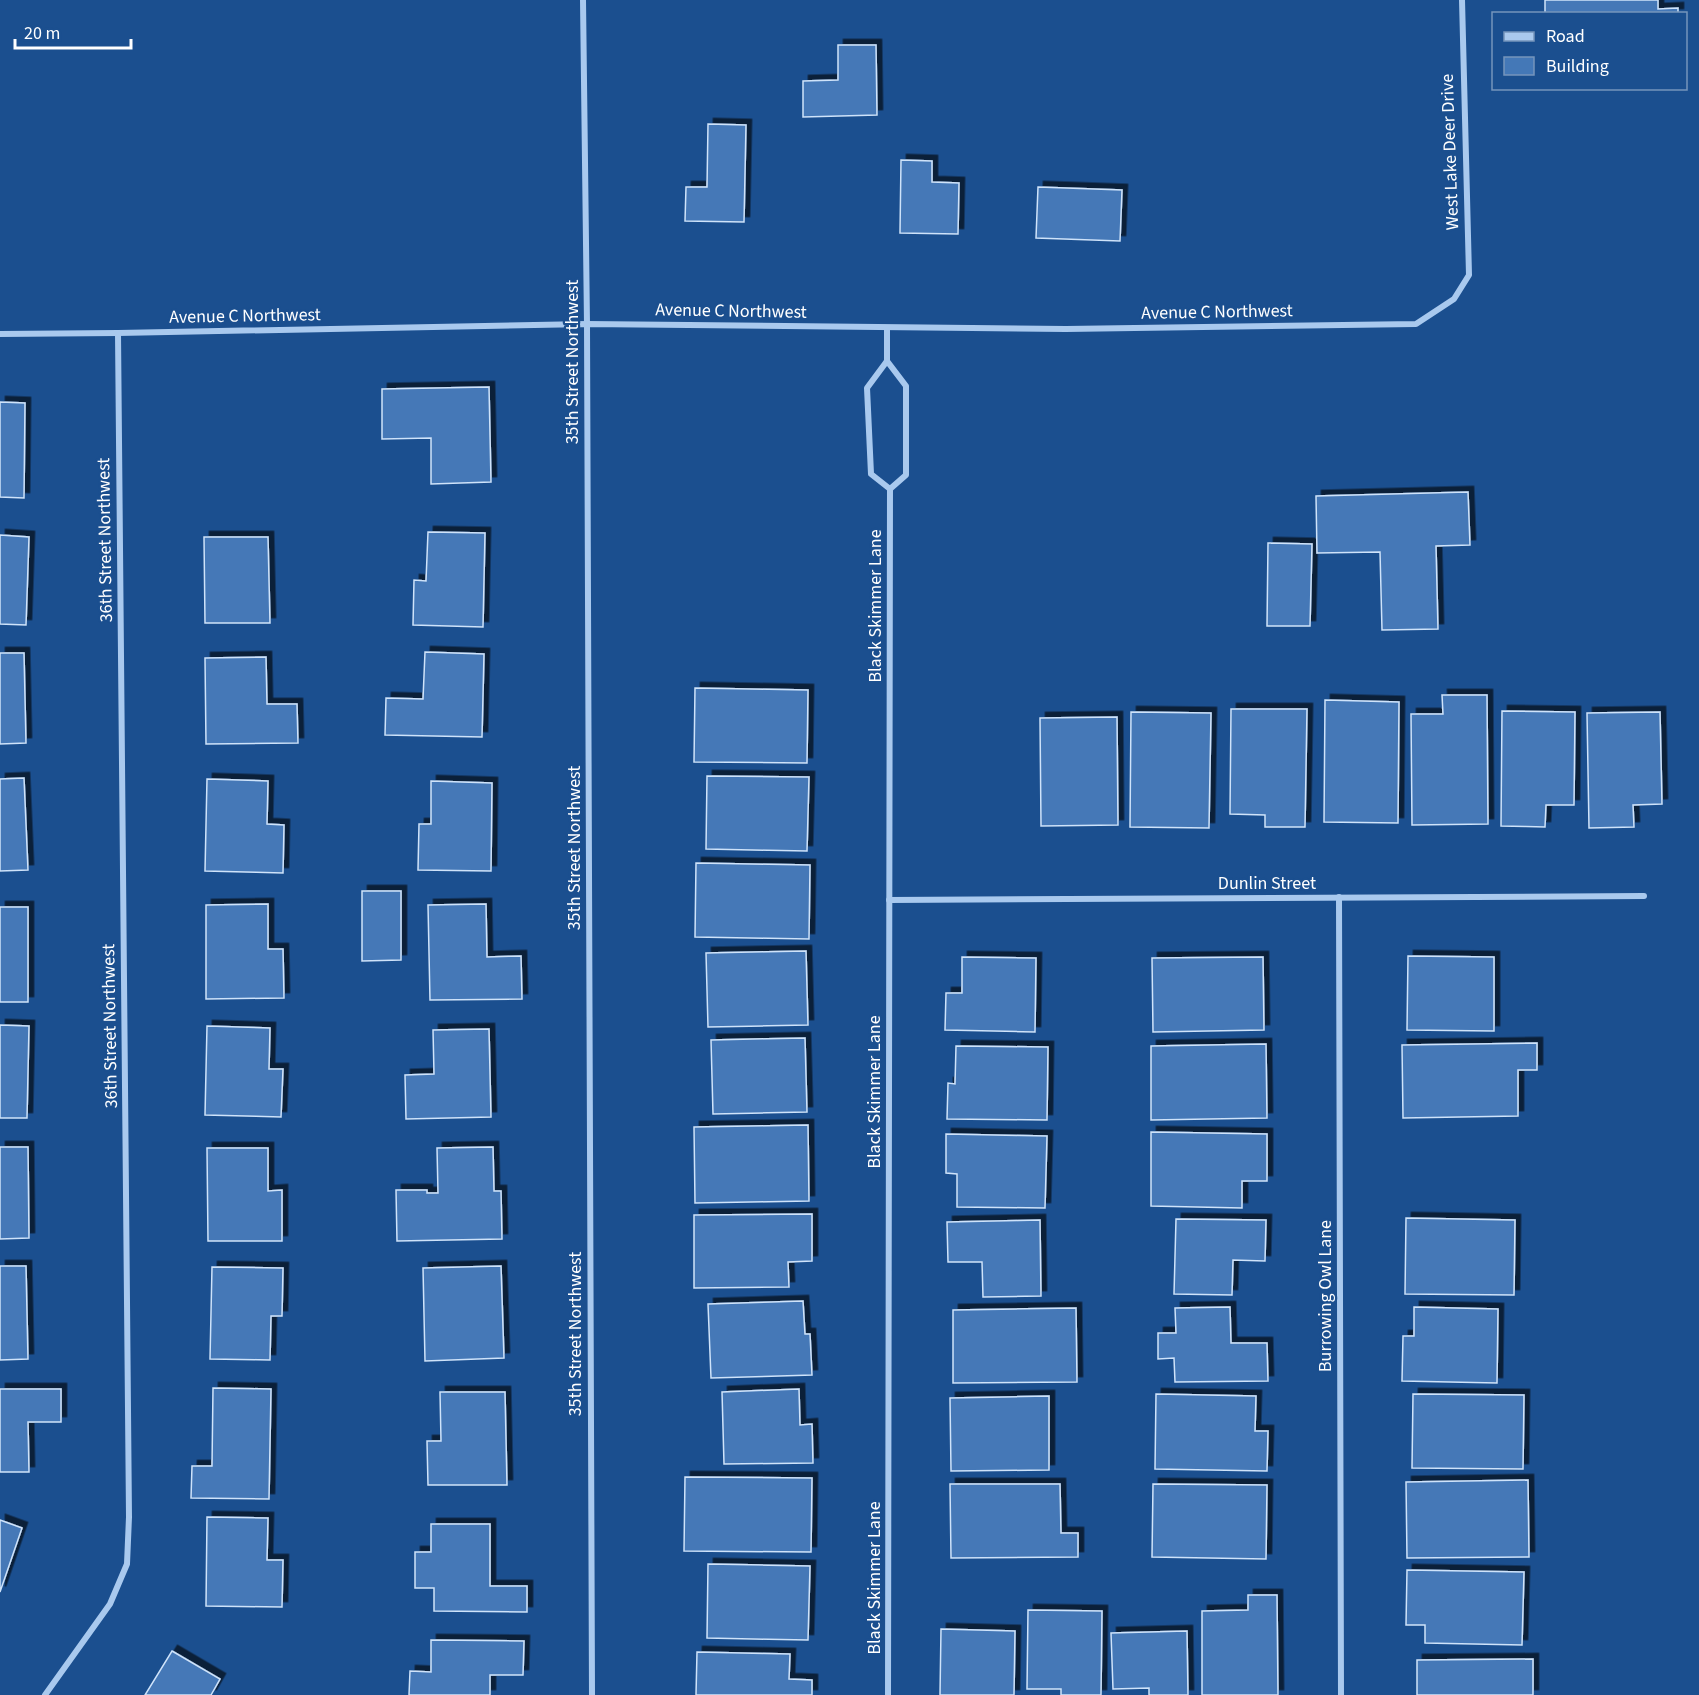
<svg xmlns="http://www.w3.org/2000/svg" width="1699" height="1695" viewBox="0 0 1699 1695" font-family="'Source Sans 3',sans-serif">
<defs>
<filter id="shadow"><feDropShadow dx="5.5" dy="-5.5" stdDeviation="0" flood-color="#0009"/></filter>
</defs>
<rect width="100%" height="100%" fill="#1b4f8f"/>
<g fill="#4478b7" stroke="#cfe3fa" stroke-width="1.5" filter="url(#shadow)">
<polygon points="1545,0 1658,0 1658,9 1678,8 1678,14 1545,14"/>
<polygon points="838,45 876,45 877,115 803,117 803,81 838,80"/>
<polygon points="708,124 746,125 744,222 685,221 686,187 707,187"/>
<polygon points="901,160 932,161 932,182 959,183 958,234 900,233"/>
<polygon points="1038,187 1122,190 1120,241 1036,238"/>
<polygon points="489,387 491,482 431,484 431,438 382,439 382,389"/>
<polygon points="0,402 25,403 24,498 0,497"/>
<polygon points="1468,492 1470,545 1436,546 1438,629 1382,630 1380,552 1317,553 1316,496"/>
<polygon points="428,532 485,533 483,627 413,625 414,580 426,581"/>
<polygon points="0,535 29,537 26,625 0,624"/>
<polygon points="204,537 268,537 270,623 205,623"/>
<polygon points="1268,543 1312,544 1310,626 1267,626"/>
<polygon points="425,652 484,654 482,737 385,735 386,698 423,699"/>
<polygon points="0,653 24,653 26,743 0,744"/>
<polygon points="266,657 267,704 297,704 298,743 206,744 205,658"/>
<polygon points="695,688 808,690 807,763 694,762"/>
<polygon points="1442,695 1487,695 1488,824 1412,825 1411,714 1443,714"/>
<polygon points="1325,700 1399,702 1398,823 1324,822"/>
<polygon points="1231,709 1307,709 1305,827 1265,827 1265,815 1230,814"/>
<polygon points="1502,711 1575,712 1574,805 1546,805 1545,827 1501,826"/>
<polygon points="1131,712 1211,713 1209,828 1130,827"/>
<polygon points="1660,712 1662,804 1633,805 1634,827 1589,828 1587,713"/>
<polygon points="1117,717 1118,825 1041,826 1040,718"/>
<polygon points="707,776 809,777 807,851 706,849"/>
<polygon points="24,778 28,870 0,871 0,779"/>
<polygon points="207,779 268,781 267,824 284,825 283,873 205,871"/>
<polygon points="431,781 492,783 491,871 418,870 419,824 431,824"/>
<polygon points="696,863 810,865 809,939 695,937"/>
<polygon points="362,891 401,891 401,960 362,961"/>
<polygon points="268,904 268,949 283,949 284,998 206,999 206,905"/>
<polygon points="486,904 487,957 521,956 522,999 430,1000 428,905"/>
<rect x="0" y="907" width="28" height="95"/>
<polygon points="806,951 808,1025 708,1027 706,953"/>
<polygon points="1408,956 1494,957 1494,1031 1407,1030"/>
<polygon points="962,957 1036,958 1035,1032 945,1030 946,993 962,993"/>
<polygon points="1263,957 1264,1030 1153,1032 1152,958"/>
<polygon points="0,1025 29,1026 27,1118 0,1118"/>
<polygon points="207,1026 270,1028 269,1069 283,1069 281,1117 205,1115"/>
<polygon points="489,1029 491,1117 406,1119 405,1075 434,1074 433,1030"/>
<polygon points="805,1038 807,1112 713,1114 711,1040"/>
<polygon points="1537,1043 1537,1070 1518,1070 1518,1116 1403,1118 1402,1045"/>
<polygon points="1266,1044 1267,1118 1151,1120 1151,1046"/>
<polygon points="956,1046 1048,1047 1047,1120 947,1119 948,1083 955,1084"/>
<polygon points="808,1125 809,1201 695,1203 694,1127"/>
<polygon points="1151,1132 1267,1134 1267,1181 1242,1181 1242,1208 1151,1206"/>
<polygon points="946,1134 1047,1136 1045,1208 957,1207 957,1174 946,1173"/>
<polygon points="0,1147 28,1147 29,1238 0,1239"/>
<polygon points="493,1147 494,1191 501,1191 502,1239 397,1241 396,1190 427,1190 427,1193 438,1193 437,1148"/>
<polygon points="207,1148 268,1148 268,1191 282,1190 282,1241 208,1241"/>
<polygon points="812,1214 812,1261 788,1262 789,1287 694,1288 694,1215"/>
<polygon points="1406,1218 1515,1220 1514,1295 1405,1294"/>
<polygon points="1176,1219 1266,1220 1265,1261 1233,1260 1232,1295 1174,1294"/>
<polygon points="1040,1220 1041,1296 983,1297 982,1262 948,1262 947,1222"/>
<polygon points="0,1266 26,1266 28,1359 0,1360"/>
<polygon points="501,1266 504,1358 425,1361 423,1268"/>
<polygon points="212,1267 283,1268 282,1316 271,1316 270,1360 210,1359"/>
<polygon points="803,1301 805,1334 810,1334 812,1375 711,1378 708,1304"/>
<polygon points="1230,1307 1231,1343 1267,1343 1268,1381 1175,1382 1174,1358 1158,1359 1158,1333 1176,1333 1175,1308"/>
<polygon points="1414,1307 1498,1309 1497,1383 1402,1381 1403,1336 1414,1336"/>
<polygon points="1076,1308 1077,1382 953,1383 953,1310"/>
<polygon points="213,1388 271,1389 269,1499 191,1498 192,1466 212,1466"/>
<polygon points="0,1389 61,1389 61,1422 28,1422 29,1472 0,1472"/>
<polygon points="799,1389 800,1425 812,1424 813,1463 724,1464 722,1392"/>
<polygon points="440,1392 505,1392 507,1485 428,1485 427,1441 441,1441"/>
<polygon points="1156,1394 1256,1396 1255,1431 1268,1431 1267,1471 1155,1469"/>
<polygon points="1413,1394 1524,1395 1523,1469 1412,1468"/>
<polygon points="1049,1396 1049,1470 951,1471 950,1398"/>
<polygon points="685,1477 812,1478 811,1552 684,1551"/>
<polygon points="1528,1480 1529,1557 1407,1558 1406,1482"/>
<polygon points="950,1484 1060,1484 1061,1533 1078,1533 1078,1557 951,1558"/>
<polygon points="1153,1484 1267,1485 1266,1559 1152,1557"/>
<polygon points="207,1517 268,1518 267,1560 283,1560 282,1607 206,1606"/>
<polygon points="0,1520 22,1528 0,1592"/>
<polygon points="431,1524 490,1524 490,1586 527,1586 527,1612 434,1611 434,1588 415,1588 415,1552 431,1552"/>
<polygon points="708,1564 810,1566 808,1640 707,1638"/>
<polygon points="1407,1570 1524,1572 1522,1645 1425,1643 1425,1625 1406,1625"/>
<polygon points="1248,1595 1277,1595 1278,1695 1202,1695 1202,1611 1248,1610"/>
<polygon points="1028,1610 1102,1611 1101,1695 1061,1695 1061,1689 1027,1689"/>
<polygon points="941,1629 1015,1631 1014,1695 940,1695"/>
<polygon points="1187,1631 1188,1695 1149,1695 1149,1688 1113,1689 1111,1633"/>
<polygon points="431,1640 524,1641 523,1675 490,1675 490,1695 409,1695 410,1671 431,1672"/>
<polygon points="172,1651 220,1679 211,1695 145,1695"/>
<polygon points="697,1652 790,1654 789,1679 812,1680 812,1695 696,1695"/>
<polygon points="1533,1659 1533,1695 1417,1695 1417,1660"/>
</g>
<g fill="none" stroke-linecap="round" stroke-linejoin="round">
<g stroke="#a9c9ee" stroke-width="6">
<polyline points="583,0 587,324 592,1695"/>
<polyline points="887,328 887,361 867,388 871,474 890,489"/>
<polyline points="0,334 118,333 587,324 1066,329 1416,324 1454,299 1469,275 1462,0"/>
<polyline points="887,361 906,386 906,475 890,489 888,1695"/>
<polyline points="1339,897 1341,1695"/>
<polyline points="889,900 1644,896"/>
<polyline points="45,1695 110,1604 127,1564 129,1517 118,333"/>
</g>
</g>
<g text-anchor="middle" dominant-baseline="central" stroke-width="4.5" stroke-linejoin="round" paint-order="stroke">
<g font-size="18" fill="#fff" stroke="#1b4f8f">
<text transform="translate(1450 152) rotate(-92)">West Lake Deer Drive</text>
<text transform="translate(731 311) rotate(1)">Avenue C Northwest</text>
<text transform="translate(1217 312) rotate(-1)">Avenue C Northwest</text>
<text transform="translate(245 316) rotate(-1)">Avenue C Northwest</text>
<text transform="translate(572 362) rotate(-90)">35th Street Northwest</text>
<text transform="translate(105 540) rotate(-91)">36th Street Northwest</text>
<text transform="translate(875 606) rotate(-90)">Black Skimmer Lane</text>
<text transform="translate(574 848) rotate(-90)">35th Street Northwest</text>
<text x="1267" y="883">Dunlin Street</text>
<text transform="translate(110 1026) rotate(-91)">36th Street Northwest</text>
<text transform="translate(874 1092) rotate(-90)">Black Skimmer Lane</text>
<text transform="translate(1325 1296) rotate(-90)">Burrowing Owl Lane</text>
<text transform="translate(575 1334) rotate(-90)">35th Street Northwest</text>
<text transform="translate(874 1578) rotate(-90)">Black Skimmer Lane</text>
</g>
</g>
<rect x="1492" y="12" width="195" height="78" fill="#1b4f8f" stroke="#7695bc" stroke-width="1.5"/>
<rect x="1504" y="32" width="30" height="9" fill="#a9c9ee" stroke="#7695bc" stroke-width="1.5"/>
<text x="1546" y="42" font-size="18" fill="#ffffff">Road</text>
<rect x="1504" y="57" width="30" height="18" fill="#4478b7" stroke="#7695bc" stroke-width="1.5"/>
<text x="1546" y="72" font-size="18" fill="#ffffff">Building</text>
<path d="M15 39v9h116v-9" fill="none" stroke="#ffffff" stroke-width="3"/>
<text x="24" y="39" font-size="18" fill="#ffffff" stroke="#1b4f8f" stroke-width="4.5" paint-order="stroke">20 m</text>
</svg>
